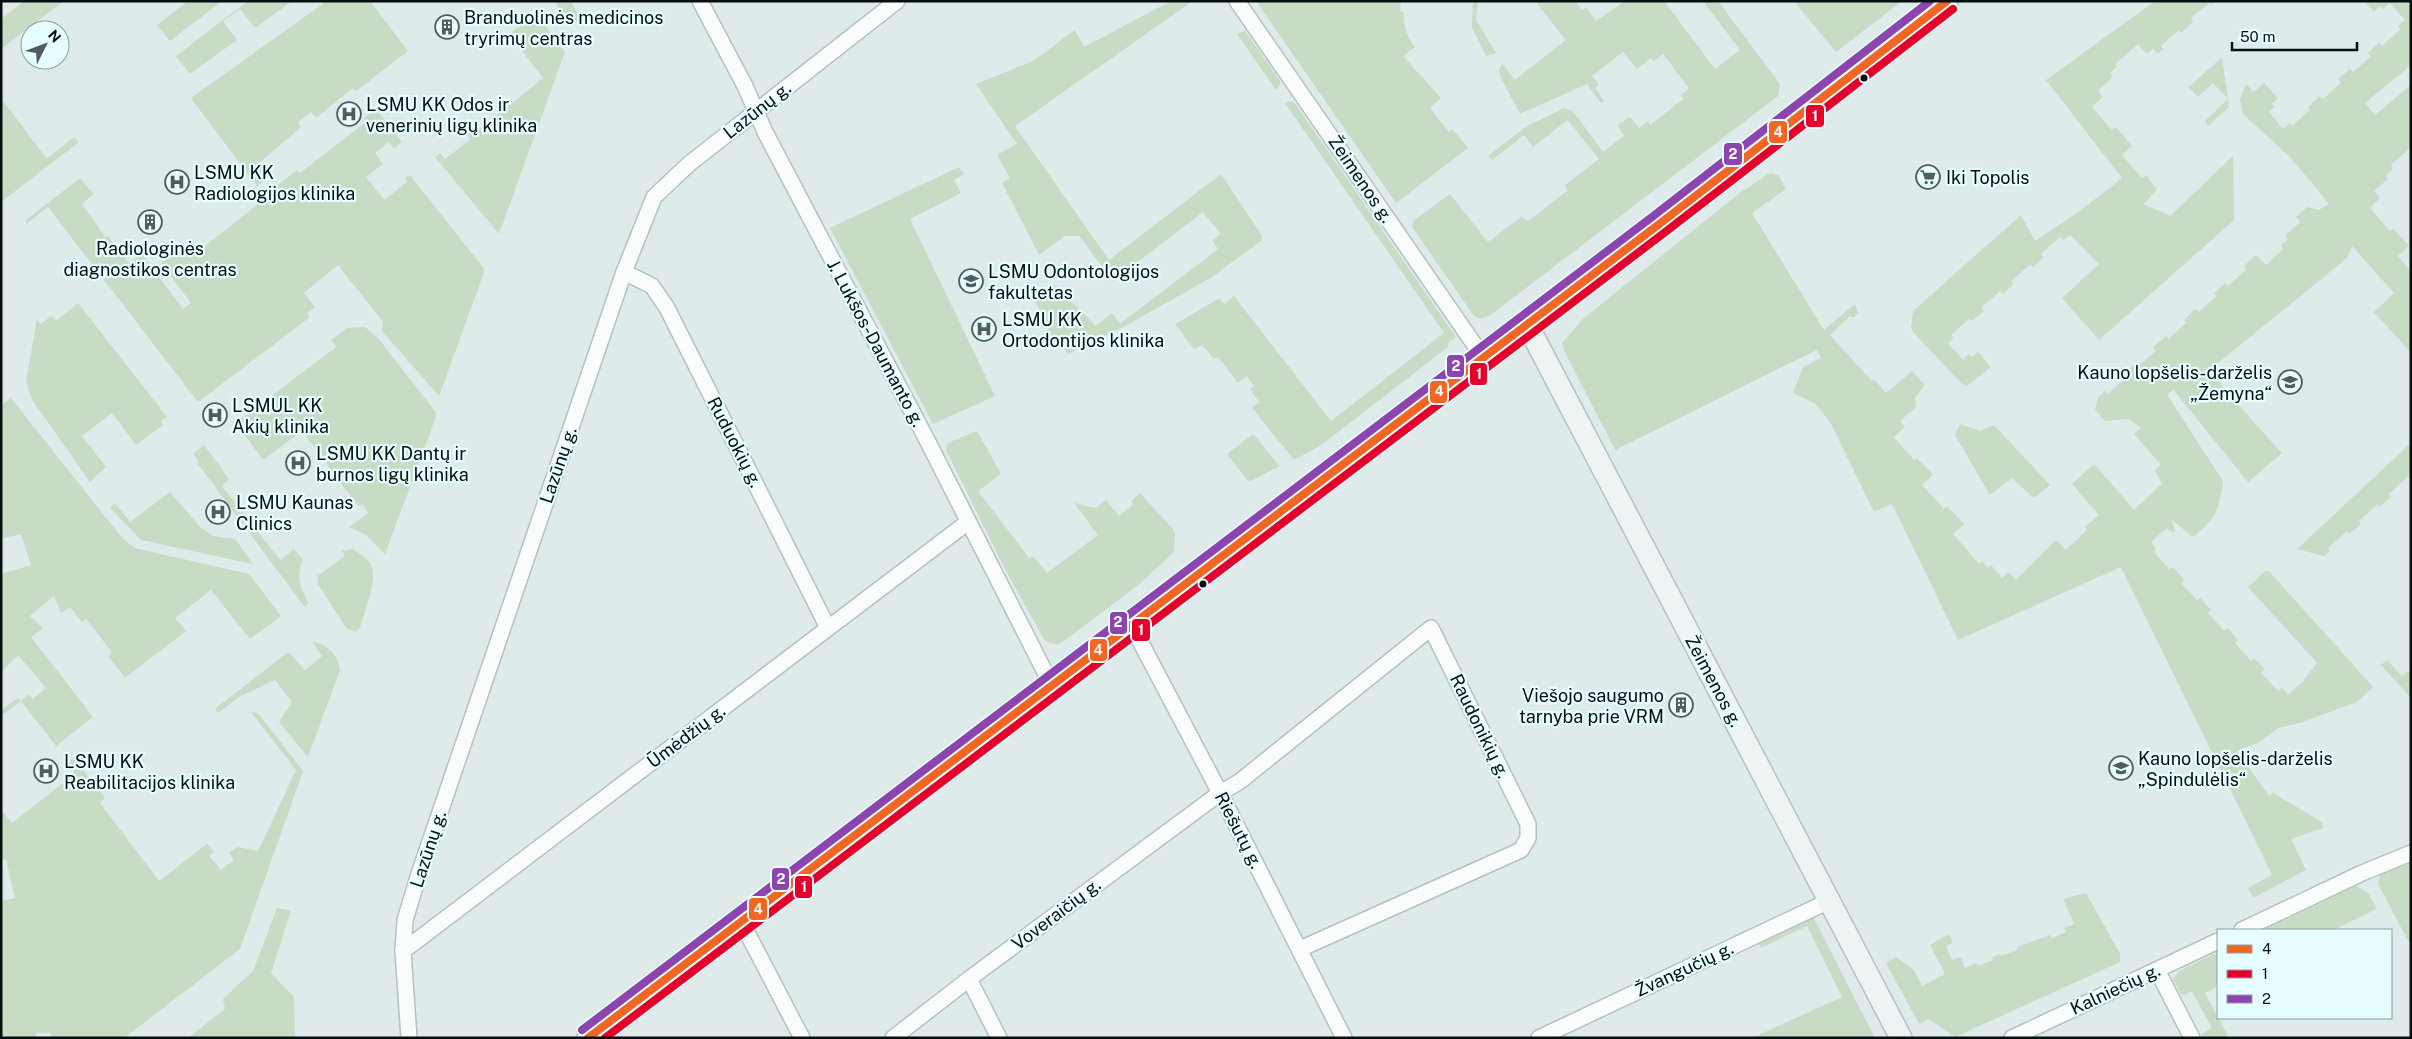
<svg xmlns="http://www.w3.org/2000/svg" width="2412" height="1039" viewBox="0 0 2412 1039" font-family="'Public Sans',sans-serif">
<rect width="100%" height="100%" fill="#dfebeb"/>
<g fill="#c8dbc5">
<polygon points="24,1 64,1 1,49 1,19"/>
<polygon points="188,1 222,1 170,41 157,25"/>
<polygon points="248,1 292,1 255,28 240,9 223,21 237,40 190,74 176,56"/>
<polygon points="327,1 370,1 408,51 356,91 353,88 316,118 311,112 298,122 301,127 258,164 264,172 260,175 264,181 257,186 191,98"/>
<path d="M554 1H571L581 21C566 24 561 12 554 1Z"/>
<polygon points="1171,1 1193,1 1015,126 1109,260 1221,174 1262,236 1261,241 1212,277 1129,324 1068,354 1061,345 1056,347 1035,300 1044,289 1055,285 1096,326 1112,313 1120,324 1218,249 1212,240 1221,234 1203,212 1113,281 1079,236 1065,236 1039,255 1002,183 1010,178 997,155 1017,144 976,84 1033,61 1075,30 1084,47"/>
<path d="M1256 1H1401L1400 11 1404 12C1403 23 1407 38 1415 47L1403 56 1441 98 1430 108 1449 132 1452 129 1468 148 1396 203Z"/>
<polygon points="1473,1 1478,1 1476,20 1496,53 1486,56 1472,27"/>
<polygon points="1535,1 1575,1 1582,10 1586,7 1596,21 1625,1 1664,1 1715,69 1740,50 1703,1 1718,1 1780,84 1778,96 1492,314 1481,319 1474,316 1412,227 1413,221 1450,194 1488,242 1521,217 1528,221 1567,191 1565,185 1599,159 1568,120 1533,147 1524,135 1492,160 1488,156 1527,126 1564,108 1573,111 1603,152 1624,136 1617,125 1630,117 1639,128 1648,121 1650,125 1683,99 1681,95 1689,88 1663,54 1654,61 1651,58 1637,69 1623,52 1592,76 1599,85 1595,88 1604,101 1601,103 1587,84 1520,114 1500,76 1499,70 1502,63 1515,80 1566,40"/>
<polygon points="1794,1 1902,1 1836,52"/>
<polygon points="2155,1 2216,1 2211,5 2209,3 2191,18 2193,22 2181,33 2179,30 2161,46 2163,49 2158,54 2153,49 2147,54 2138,44 2115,64 2117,66 2110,73 2113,77 2098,91 2103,97 2092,107 2112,130 2116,127 2132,146 2122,155 2142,178 2146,175 2157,189 2144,204 2170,216 2233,156 2234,220 2099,340 2062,298 2099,264 2070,235 2063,240 2060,237 2041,254 2044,257 2033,267 2030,265 2011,281 2014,284 2003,294 2000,291 1981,308 1984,311 1972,321 1969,319 1951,335 1954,338 1948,343 1963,360 1969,354 1972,357 1978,352 1991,367 1967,386 1962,384 1913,332 1911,327 1913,311 2021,215 2035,241 2080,211 2122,178 2046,80"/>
<path d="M2411 1V65L2365 103 2375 115 2411 85V147L2391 165 2393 169 2385 176 2388 179 2374 191 2380 198 2370 208 2390 231 2393 228 2409 246 2398 256 2411 271V353L2374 312 2394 293 2352 246 2347 258 2212 368 2225 390 2282 453 2248 482 2173 389 2167 395 2223 481C2220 509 2215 519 2193 537L2171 519 2175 531 2173 533 2167 528 2151 542 2156 549 2154 552 2169 569 2173 567 2184 580 2181 583 2197 600 2200 598 2211 610 2208 613 2224 631 2228 628 2238 640 2235 643 2251 661 2254 658 2265 669 2261 673 2278 691 2282 688 2288 695 2304 680 2317 663 2248 587 2265 571H2269L2373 687 2357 702 2300 723 2278 728 2259 742 2237 751 2269 796 2273 793 2322 822 2323 828 2291 839 2306 870 2253 898 2248 888 2272 875 2121 567 1958 640 1892 504 1874 512 1830 422 1816 404 1793 393 1803 367 1821 358 1817 350 1615 450 1563 348 1562 343 1583 319 1737 195 1770 173 1778 175 1786 189 1752 213 1824 330 1855 304 1858 313 1853 318 1850 316 1830 335 1872 381 1874 379 1886 393 1912 371 1925 385 1915 397 1916 407 1900 421 1905 427 1894 437 1914 460 1917 458 1933 475 1922 485 1944 509 1947 506 1964 524 1953 534 1979 564 1982 561 1988 568 1991 565 2002 578 2009 572 2016 580 2056 540 2066 550 2087 530 2085 527 2099 515 2072 484 2092 466 2095 465 2134 510 2162 484 2155 470 2161 465 2134 434 2141 428 2129 419 2105 421 2095 410 2098 397 2105 391 2108 394 2125 378 2123 375 2135 363 2138 366 2156 351 2153 347 2166 336 2169 339 2186 323 2184 320 2195 309 2199 312 2216 296 2214 293 2225 283 2228 286 2246 270 2244 266 2256 255 2266 265 2283 249 2281 245 2288 239 2285 236 2300 222 2296 217 2307 207 2319 210 2329 204 2291 158 2243 114 2240 100 2246 84 2254 92 2264 83 2278 98 2272 104 2274 107 2269 112 2283 129 2290 123 2292 126 2310 110 2308 107 2320 96 2323 99 2341 83 2338 79 2350 69 2353 72 2371 56 2368 53 2379 43 2382 46 2401 29 2398 26 2405 20 2390 3 2383 9 2380 6 2374 12 2365 2Z"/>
<polygon points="536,14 565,52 499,234 435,157 440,153 445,159 471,139 467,134 472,129 476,132 543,78 509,34"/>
<polygon points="1245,31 1280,81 1280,85 1276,90 1237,34"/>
<polygon points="2222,57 2229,107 2208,126 2205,121 2228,99 2213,83 2198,97 2189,87"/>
<polygon points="1,98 47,159 74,137 79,142 1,202"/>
<polygon points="1290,101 1294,102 1456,337 1449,342 1448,347 1320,446 1294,460 1252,408 1259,402 1250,389 1254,386 1247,376 1238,383 1218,357 1214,359 1202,345 1194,349 1175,324 1220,298 1224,304 1234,296 1331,421 1444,333 1285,103"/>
<polygon points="376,109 402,142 394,148 389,142 375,153 383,164 366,177 384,200 407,182 405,178 410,175 485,270 439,396 382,331 383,322 338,265 304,293 315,307 307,313 310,317 198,402 48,207 26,224 26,220 80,178 94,194 82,204 106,238 108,236 129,263 142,254 183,309 191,303 161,263 182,245 192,256 262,201 259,197 271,188 272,190 297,170 300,173 366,122 364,118"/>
<polygon points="959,167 964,174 954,180 961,193 910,219 995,396 933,424 830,228"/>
<polygon points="78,303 167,417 161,421 163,425 136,445 112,413 82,436 106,467 90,482 33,401 26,382 37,319 41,324 51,316 56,321"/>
<polygon points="365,327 378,338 437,414 385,554 366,535 349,527 368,513 362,504 358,506 302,431 263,460 236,423 336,347 331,340 347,328"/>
<polygon points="11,398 123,539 135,548 249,574 281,616 250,639 211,590 175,618 186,631 125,678 108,656 112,652 86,619 82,622 70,607 61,613 54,596 30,616 43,628 31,637 93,717 56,746 21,701 1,716 1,710 18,698 21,701 29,694 33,699 46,688 18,655 1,672 1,574 31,565 21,534 1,539 1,405"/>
<polygon points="1960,424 1980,431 1994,425 2050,485 2034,498 2012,478 1990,495 1955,435"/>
<polygon points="977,431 1001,474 978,491 1029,558 1033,556 1047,573 1098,535 1074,503 1096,508 1106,500 1119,516 1133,505 1131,501 1140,493 1173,529 1175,534 1174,552 1137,586 1064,641 1057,645 1045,641 1007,573 947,452 946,446 950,442"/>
<polygon points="1253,434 1280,466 1249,482 1227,454"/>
<polygon points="2411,443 2411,479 2407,477 2389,494 2391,497 2379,507 2377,504 2359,521 2361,524 2349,534 2347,531 2328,548 2330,551 2324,556 2297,549"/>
<path d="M204 445 229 479 222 486 280 560 294 549 303 559C296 577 300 587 309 604L304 606 198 464 199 462 193 454Z"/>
<polygon points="170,492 199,526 213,536 235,539 253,564 141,540 110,508 115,503 130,522"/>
<path d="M352 549C359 553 369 558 372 567 377 581 364 613 360 628L356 632 346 628 318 584 317 572 319 575 345 556 342 551Z"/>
<path d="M312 641C329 646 337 653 340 670L308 757 279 722 292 702 275 680 239 697 218 713 215 709 288 652 305 670 322 656Z"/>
<polygon points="2387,660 2402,676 2408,671 2411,674 2411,698 2381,665"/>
<polygon points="251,712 258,713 303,771 240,949 124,1038 51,1038 51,1033 36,1033 36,1038 1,1038 1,901 15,898 6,859 1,860 1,810 12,823 75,774 67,763 74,758 105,798 100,803 159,881 207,844 214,852 209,856 221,870 234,860 229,853 237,847 258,851 296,770"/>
<polygon points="2411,863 2411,946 2378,884 2380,875"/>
<polygon points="2356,886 2368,893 2377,909 2333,930 2263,930"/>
<polygon points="2086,893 2120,954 2120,962 1955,1037 1929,1019 1919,1024 1886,963 1896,957 1914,970 1922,986 1945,974 1930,945 1949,934 1953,943 1946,946 1952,960 1961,957 1965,968 1976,963 1978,966 1993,960 1992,957 2000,954 2001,956 2017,950 2017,947 2050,935 2052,938 2066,932 2064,928 2074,924 2063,899"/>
<polygon points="277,908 291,911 271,973 294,997 295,1038 188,1038 225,1009 223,999 253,971"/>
<polygon points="1813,917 1875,1038 1752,1038 1842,997 1807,926 1761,948 1758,942"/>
<polygon points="2218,952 2218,986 2205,993 2229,1038 2203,1038 2201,1034 2212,1028 2192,991 2182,996 2173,979 2179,971"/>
</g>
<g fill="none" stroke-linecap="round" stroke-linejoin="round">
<g stroke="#b6c0c0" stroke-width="18">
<g id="minor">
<polyline points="700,1 745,86 765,132 927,440 1051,684"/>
<polyline points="1237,1 1483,357"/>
<polyline points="624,272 652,286 667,308 828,628"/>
<polyline points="1131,624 1220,793 1344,1038"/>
<polyline points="741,921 802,1038"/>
<polyline points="2242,930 2362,873 2411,853"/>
<polyline points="403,951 968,522"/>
<polyline points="2157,970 2192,1038"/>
<polyline points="969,979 999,1038"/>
<polyline points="409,1038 403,951 405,920 419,874 624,272 654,197 689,164 897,1"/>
<polyline points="893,1038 969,979 1220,793 1239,782 1431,628 1528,824 1528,838 1521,850 1300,949"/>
<polyline points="1539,1038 1829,901"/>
<polyline points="2012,1038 2218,941"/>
</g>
</g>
<g stroke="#b6c0c0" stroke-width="24">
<g id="secondary">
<polyline points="1527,324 1901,1038"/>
<polyline points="588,1038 1658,225 1947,1"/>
</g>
</g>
<use href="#minor" stroke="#fafcfc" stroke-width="15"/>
<use href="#secondary" stroke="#eef4f3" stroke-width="21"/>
<g stroke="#e6feff" stroke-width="11">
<polyline id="bus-1" points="588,1038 1658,225 1947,1"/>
</g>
<g stroke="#e6feff" stroke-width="11">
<polyline id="bus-2" points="605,1038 1664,233 1953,9"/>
</g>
<g stroke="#e6feff" stroke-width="11">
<polyline id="bus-3" points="582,1030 1652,217 1930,1"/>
</g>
<use href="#bus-1" stroke="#f26522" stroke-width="8"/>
<use href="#bus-2" stroke="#e4002b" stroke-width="8"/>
<use href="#bus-3" stroke="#8e44ad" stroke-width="8"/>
</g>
<defs>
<g id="building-ring" transform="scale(1.25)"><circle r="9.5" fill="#e6feff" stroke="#535b5c" stroke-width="1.5"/><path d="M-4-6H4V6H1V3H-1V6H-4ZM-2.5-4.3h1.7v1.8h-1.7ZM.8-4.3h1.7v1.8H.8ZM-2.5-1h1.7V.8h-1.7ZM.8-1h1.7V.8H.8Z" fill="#535b5c"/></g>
<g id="hospital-ring" transform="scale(1.25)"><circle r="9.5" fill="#e6feff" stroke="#535b5c" stroke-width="1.5"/><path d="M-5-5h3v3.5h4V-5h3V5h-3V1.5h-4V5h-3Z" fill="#535b5c"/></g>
<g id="supermarket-ring" transform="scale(1.25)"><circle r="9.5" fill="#e6feff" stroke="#535b5c" stroke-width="1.5"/><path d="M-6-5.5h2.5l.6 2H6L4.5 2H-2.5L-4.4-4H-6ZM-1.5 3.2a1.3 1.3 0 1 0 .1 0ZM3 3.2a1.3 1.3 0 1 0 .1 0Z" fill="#535b5c"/></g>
<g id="university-ring" transform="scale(1.25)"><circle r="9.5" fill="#e6feff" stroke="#535b5c" stroke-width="1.5"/><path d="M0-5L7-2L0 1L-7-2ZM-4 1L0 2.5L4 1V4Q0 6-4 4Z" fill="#535b5c"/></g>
<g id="school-ring" transform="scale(1.25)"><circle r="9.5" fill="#e6feff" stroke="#535b5c" stroke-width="1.5"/><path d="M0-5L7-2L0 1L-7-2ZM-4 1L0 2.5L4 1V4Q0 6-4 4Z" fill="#535b5c"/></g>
</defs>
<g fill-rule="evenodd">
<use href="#building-ring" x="447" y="27"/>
<use href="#hospital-ring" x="349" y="114"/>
<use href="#supermarket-ring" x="1928" y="177"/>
<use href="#hospital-ring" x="177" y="182"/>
<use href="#building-ring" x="150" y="222"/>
<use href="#university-ring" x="971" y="281"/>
<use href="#hospital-ring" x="984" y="329"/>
<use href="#school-ring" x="2290" y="382"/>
<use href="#hospital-ring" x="215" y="415"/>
<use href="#hospital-ring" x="298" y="463"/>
<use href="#hospital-ring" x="218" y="512"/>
<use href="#building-ring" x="1681" y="705"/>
<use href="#school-ring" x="2121" y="768"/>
<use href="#hospital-ring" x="46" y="771"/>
</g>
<g fill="#070e0f" stroke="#e6feff" stroke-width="2">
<circle cx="1864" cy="78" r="4.5"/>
<circle cx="1203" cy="584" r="4.5"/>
</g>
<g text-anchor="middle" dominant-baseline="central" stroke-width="4.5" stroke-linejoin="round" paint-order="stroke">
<g font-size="18" fill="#070e0f" stroke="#e6feff" text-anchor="start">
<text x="464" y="17">Branduolinės medicinos<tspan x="464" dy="21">tryrimų centras</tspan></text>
<text x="366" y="104">LSMU KK Odos ir<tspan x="366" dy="21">venerinių ligų klinika</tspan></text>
<text x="194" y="172">LSMU KK<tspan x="194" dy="21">Radiologijos klinika</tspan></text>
<text x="1946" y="177">Iki Topolis</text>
<text x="150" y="248" text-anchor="middle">Radiologinės<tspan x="150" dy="21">diagnostikos centras</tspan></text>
<text x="988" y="271">LSMU Odontologijos<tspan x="988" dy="21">fakultetas</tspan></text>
<text x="1002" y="319">LSMU KK<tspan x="1002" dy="21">Ortodontijos klinika</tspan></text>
<text x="2272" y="372" text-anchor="end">Kauno lopšelis-darželis<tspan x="2272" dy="21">„Žemyna“</tspan></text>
<text x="232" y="405">LSMUL KK<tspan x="232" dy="21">Akių klinika</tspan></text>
<text x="316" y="453">LSMU KK Dantų ir<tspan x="316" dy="21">burnos ligų klinika</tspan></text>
<text x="236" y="502">LSMU Kaunas<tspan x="236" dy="21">Clinics</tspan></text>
<text x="1664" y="695" text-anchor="end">Viešojo saugumo<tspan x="1664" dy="21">tarnyba prie VRM</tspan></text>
<text x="2138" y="758">Kauno lopšelis-darželis<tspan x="2138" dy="21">„Spindulėlis“</tspan></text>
<text x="64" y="761">LSMU KK<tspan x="64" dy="21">Reabilitacijos klinika</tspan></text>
</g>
<g font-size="18" fill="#070e0f" stroke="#e6feff">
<text transform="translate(757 110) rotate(-38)">Lazūnų g.</text>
<text transform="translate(1361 179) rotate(56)">Žeimenos g.</text>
<text transform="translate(876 343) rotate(62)">J. Lukšos-Daumanto g.</text>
<text transform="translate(735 442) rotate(63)">Ruduokių g.</text>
<text transform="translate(558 465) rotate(-71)">Lazūnų g.</text>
<text transform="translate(1714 681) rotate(62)">Žeimenos g.</text>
<text transform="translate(1480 726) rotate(64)">Raudonikių g.</text>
<text transform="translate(686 736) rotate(-37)">Ūmėdžių g.</text>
<text transform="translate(1239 830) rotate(63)">Riešutų g.</text>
<text transform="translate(428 849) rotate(-72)">Lazūnų g.</text>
<text transform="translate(1056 914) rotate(-37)">Voveraičių g.</text>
<text transform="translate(1684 969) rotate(-25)">Žvangučių g.</text>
<text transform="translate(2115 989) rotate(-25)">Kalniečių g.</text>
</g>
</g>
<g stroke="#e6feff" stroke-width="2">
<rect x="1805" y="104" width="20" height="24" rx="5" fill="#e4002b"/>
<rect x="1768" y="120" width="20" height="24" rx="5" fill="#f26522"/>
<rect x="1723" y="142" width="20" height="24" rx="5" fill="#8e44ad"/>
<rect x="1446" y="354" width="19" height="24" rx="5" fill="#8e44ad"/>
<rect x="1469" y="362" width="19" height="24" rx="5" fill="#e4002b"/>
<rect x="1429" y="380" width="19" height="24" rx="5" fill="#f26522"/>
<rect x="1109" y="611" width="19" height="24" rx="5" fill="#8e44ad"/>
<rect x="1131" y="618" width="20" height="24" rx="5" fill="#e4002b"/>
<rect x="1089" y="638" width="19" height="24" rx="5" fill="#f26522"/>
<rect x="771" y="867" width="19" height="24" rx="5" fill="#8e44ad"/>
<rect x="794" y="875" width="19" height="24" rx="5" fill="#e4002b"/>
<rect x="748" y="897" width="20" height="24" rx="5" fill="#f26522"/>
</g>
<g font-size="14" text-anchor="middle" font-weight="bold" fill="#fff">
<text x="1815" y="121">1</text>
<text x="1778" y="137">4</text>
<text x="1733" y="159">2</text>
<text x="1456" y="371">2</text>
<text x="1479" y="379">1</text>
<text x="1439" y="396">4</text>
<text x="1118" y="627">2</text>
<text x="1141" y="635">1</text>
<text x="1098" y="655">4</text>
<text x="781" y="884">2</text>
<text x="804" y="892">1</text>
<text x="758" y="914">4</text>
</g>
<rect width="2412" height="1039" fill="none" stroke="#070e0f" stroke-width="5"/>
<rect x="2217" y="929" width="175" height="90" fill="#e6feff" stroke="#8d9e9f"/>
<rect x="2227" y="945" width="25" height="8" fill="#f26522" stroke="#8d9e9f"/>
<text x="2262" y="954" font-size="15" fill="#070e0f">4</text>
<rect x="2227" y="970" width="25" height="8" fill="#e4002b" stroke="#8d9e9f"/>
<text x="2262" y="979" font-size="15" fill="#070e0f">1</text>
<rect x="2227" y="995" width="25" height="8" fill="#8e44ad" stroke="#8d9e9f"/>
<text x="2262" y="1004" font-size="15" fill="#070e0f">2</text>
<g transform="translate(45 45) rotate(48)"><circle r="24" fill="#e6feff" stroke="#8d9e9f"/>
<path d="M0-4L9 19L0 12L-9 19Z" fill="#535b5c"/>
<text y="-8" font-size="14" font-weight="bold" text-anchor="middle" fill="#070e0f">N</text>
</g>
<path d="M2232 42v8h125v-8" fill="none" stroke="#070e0f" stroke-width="2.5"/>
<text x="2240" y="42" font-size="15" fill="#070e0f" stroke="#e6feff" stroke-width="4" paint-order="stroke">50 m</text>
</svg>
